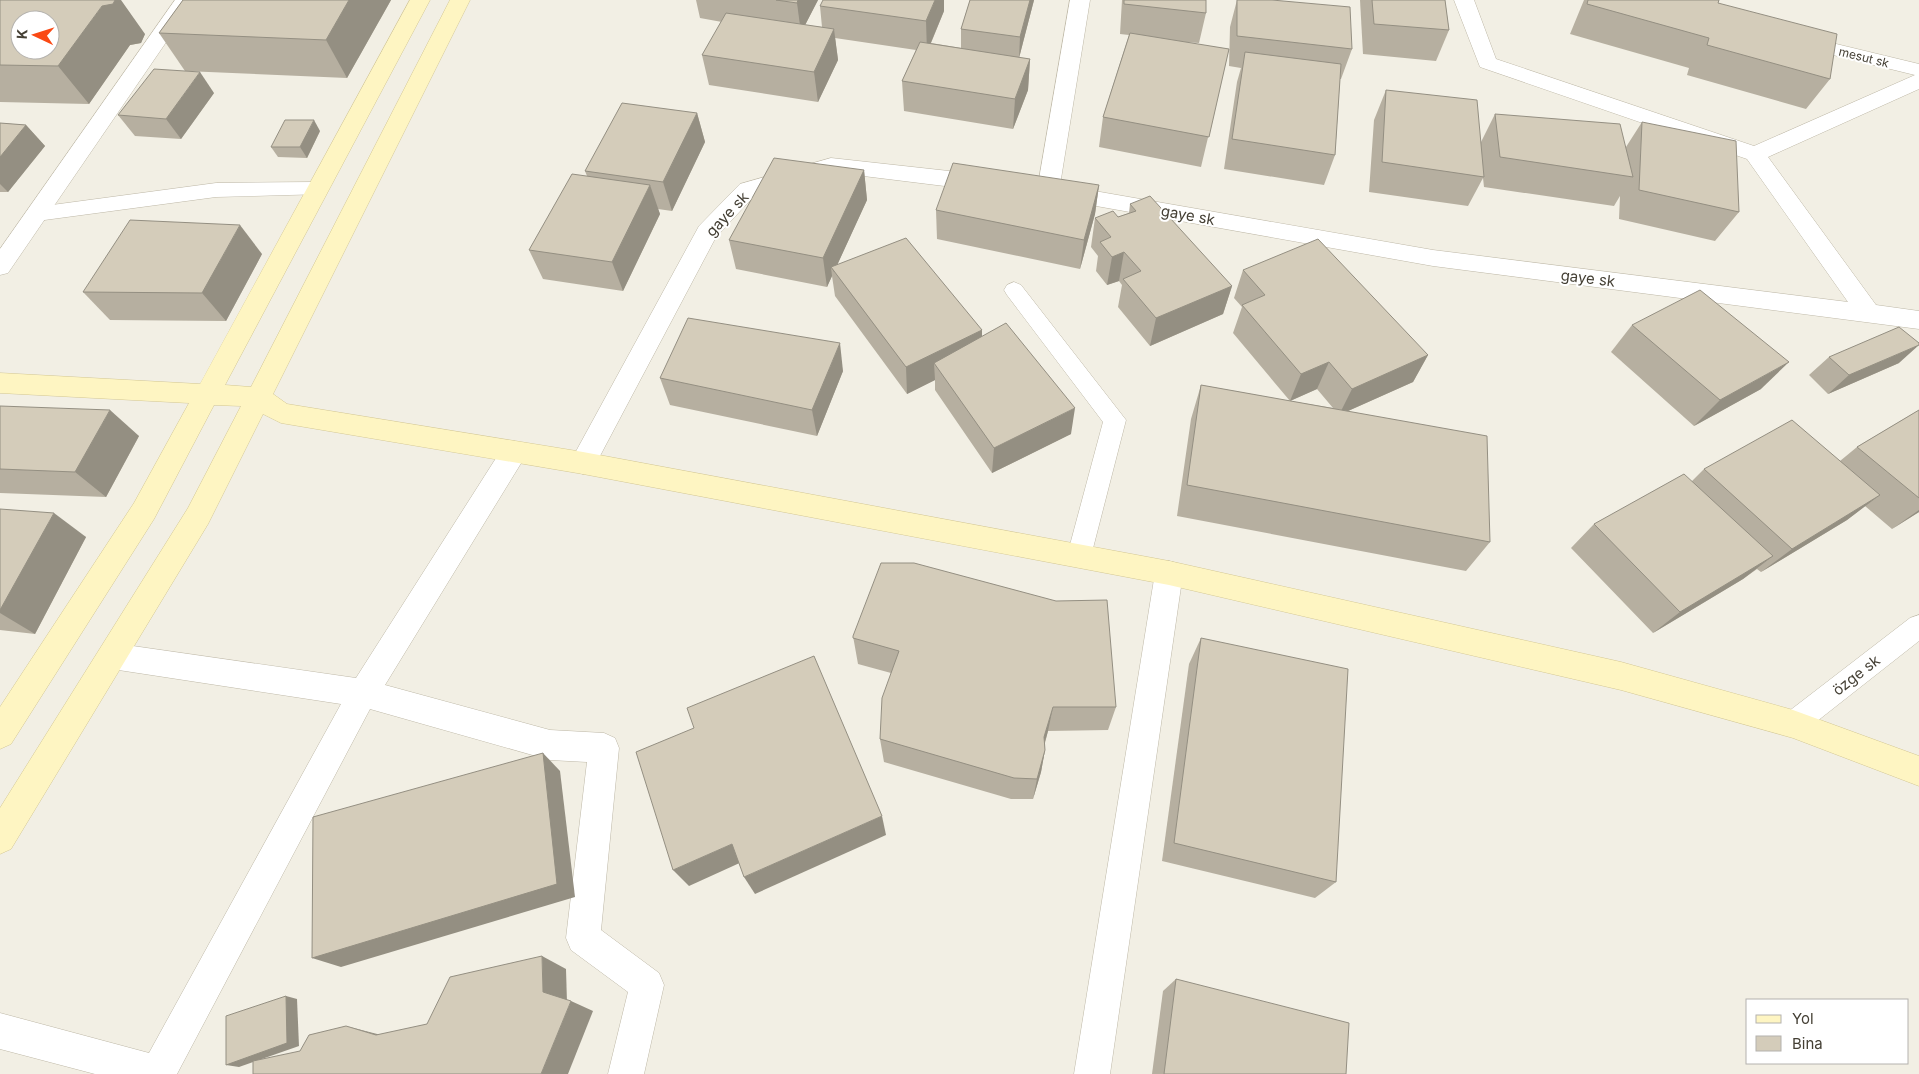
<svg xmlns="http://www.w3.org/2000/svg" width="1919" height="1074" viewBox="0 0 1919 1074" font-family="Inter,sans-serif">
<rect width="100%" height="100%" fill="#f2efe4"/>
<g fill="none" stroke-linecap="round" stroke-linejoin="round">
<g stroke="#beb8a7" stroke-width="1">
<g id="lane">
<polygon points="317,182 324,184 327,189 324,194 216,197 37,221 30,219 27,214 30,209 37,207 216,183"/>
<polygon points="1014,282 1021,285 1126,420 1091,556 1087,563 1079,566 1071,563 1067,556 1103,422 1007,295 1004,290 1007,285"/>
<polygon points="1919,615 1919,641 1802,733 1793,736 1784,733 1780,724 1784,715 1910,618"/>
</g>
</g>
<g stroke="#beb8a7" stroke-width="1">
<g id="street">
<polygon points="175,0 195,0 8,273 0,275 0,249"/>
<polygon points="1070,0 1090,0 1060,185 1433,250 1848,302 1747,159 1480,67 1454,0 1474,0 1496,59 1754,146 1915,75 1792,45 1789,41 1792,37 1799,35 1919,64 1919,89 1768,157 1876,305 1919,311 1919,329 1433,266 1040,196 1037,191"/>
<polygon points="831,158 985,175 993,178 996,183 993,188 985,191 831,172 756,194 716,237 592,471 583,474 574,471 570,463 574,455 699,226 740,184"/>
<polygon points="514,441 523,444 527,452 523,460 385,685 550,730 604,733 615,738 619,748 601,930 659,973 664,985 644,1074 608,1074 628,992 571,950 566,938 587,762 550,760 370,709 177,1074 95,1074 0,1049 0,1013 149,1053 341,704 112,669 102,665 97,656 102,647 112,643 356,678 505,444"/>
<polygon points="1169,561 1179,564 1183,573 1110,1074 1074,1074 1155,573 1159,564"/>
</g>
</g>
<g stroke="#d3c794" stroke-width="1">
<polygon id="secondary" points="410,0 430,0 225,385 251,387 450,0 470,0 273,394 287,404 583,452 1169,561 1621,662 1793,710 1919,756 1919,786 1793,738 1621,690 1169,585 583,474 281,423 263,414 208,524 11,849 0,854 0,808 188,508 241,406 214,405 154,519 11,744 0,749 0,707 134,503 189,403 0,393 0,373 200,384"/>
</g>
<use href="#lane" fill="#fff" fill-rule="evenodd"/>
<use href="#street" fill="#fff" fill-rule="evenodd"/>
<use href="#secondary" fill="#fef5c2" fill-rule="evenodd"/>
</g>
<g fill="#b6afa0" fill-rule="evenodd">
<polygon points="0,0 145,34 141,43 130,45 89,104 0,102"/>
<polygon points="183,0 391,0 347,78 185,71 159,33"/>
<polygon points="696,0 818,0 805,25 822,27 820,6 944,11 931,43 961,48 961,29 970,0 1034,0 1019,58 1030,59 1028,90 1013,129 904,111 902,81 916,50 835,38 838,60 818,102 709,85 702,55 722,22 700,18"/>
<polygon points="1122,0 1206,0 1206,13 1199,43 1183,42 1229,49 1201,167 1099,147 1103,117 1129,35 1120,34"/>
<polygon points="1237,0 1352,49 1341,79 1340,79 1335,155 1324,185 1224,169 1237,82 1241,68 1229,66 1230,27"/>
<polygon points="1360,0 1445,0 1449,30 1436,61 1363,54"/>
<polygon points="1584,0 1719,0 1718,3 1830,79 1806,109 1687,75 1689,68 1570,34"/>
<polygon points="1386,90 1481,142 1495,114 1626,147 1642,122 1739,212 1715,241 1619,219 1620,196 1614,206 1484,187 1483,178 1468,206 1369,192 1374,120"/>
<polygon points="214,93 181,139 135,136 118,115"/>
<polygon points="697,113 705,142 672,211 658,209 660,214 623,291 543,279 529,250 587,176 585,171"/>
<polygon points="0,123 26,125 45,146 8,192 0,192"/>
<polygon points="320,131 307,158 278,157 271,147"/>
<polygon points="864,170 867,200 837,265 982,330 982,336 1071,434 992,473 935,390 935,380 907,394 835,296 832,276 827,287 736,269 729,240"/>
<polygon points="1099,185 1095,214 1080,269 937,239 936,210"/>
<polygon points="1130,204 1232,286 1223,314 1150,346 1118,307 1122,285 1119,281 1107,285 1096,271 1098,256 1091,247 1095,218 1118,217 1129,213"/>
<polygon points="262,254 226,321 110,320 83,292"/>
<path d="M1243 270 1428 355 1413 382 1348 411 1490 542 1466 571 1177 516 1191 419 1201 385 1290 401 1233 333 1242 307 1234 298ZM1317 389 1333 408 1290 401Z"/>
<polygon points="1632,325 1761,389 1694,426 1611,352"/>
<polygon points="1829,357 1899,363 1828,394 1809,375"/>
<polygon points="843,371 817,436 670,405 660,378"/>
<polygon points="0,406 139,436 106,497 0,493"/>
<polygon points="1919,410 1919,512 1892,529 1865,506 1847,520 1761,572 1757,569 1743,579 1653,633 1571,548 1594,524 1692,481 1704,469 1840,461 1857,447"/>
<polygon points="0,509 86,537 35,634 0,630"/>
<polygon points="853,636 1116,707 1108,730 1048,731 1045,743 1045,750 1041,772 1033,799 1011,799 884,762 880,739 891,673 858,664"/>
<polygon points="1201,638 1336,882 1315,898 1162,861 1189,664"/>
<polygon points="1176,979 1346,1074 1152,1074 1163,991"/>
</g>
<g fill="#948f82">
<polygon points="115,0 121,0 145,34 141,43 130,45 89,104 58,66 102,6"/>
<polygon points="349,0 391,0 347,78 326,40"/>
<polygon points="798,0 818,0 801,33 797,3"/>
<polygon points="935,0 944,0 944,11 927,52 926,21"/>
<polygon points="1030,0 1034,0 1019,58 1020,37"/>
<polygon points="834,29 838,60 818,102 814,72"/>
<polygon points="1030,59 1028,90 1013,129 1015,99"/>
<polygon points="200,72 214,93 181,139 166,119"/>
<polygon points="697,113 705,142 672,211 663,182"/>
<polygon points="314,120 320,131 307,158 300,147"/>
<polygon points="26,125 45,146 8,192 0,184 0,157"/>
<polygon points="864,170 867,200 834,272 831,267 832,276 827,287 823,258"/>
<polygon points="650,185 660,214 623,291 612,262"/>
<polygon points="1099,185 1095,214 1080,269 1084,240"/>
<polygon points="240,225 262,254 226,321 202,293"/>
<polygon points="1124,252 1119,281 1107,285 1112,257"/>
<polygon points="1232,286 1223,314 1150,346 1156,318"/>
<polygon points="982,330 982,357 934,363 935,380 907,394 906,367"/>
<polygon points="840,343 843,371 817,436 812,410"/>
<polygon points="1919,345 1899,363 1828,394 1849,375"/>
<polygon points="1428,355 1413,382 1339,415 1352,389"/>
<polygon points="1329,362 1317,389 1290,401 1301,374"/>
<polygon points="1789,362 1761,389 1694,426 1720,400"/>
<polygon points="1075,408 1071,434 992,473 994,448"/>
<polygon points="110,410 139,436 106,497 75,472"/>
<polygon points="1880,495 1847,520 1761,572 1792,549"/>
<polygon points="1919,510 1919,512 1892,529"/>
<polygon points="54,513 86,537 35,634 0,613 0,610"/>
<polygon points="1773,556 1743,579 1653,633 1680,612"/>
<polygon points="1053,707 1048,731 1040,759 1044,737"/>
<polygon points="1045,750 1041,772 1033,799 1037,779"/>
<polygon points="543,753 560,771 575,897 341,967 312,958"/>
<polygon points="882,816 886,835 755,894 744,877"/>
<polygon points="732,844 744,861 689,886 673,870"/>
<polygon points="542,956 566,969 567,1003 543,992"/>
<polygon points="286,996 297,999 299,1046 239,1067 226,1065"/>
<polygon points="571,1001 593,1011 568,1074 541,1074"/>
<polygon points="346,1026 381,1035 376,1035"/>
</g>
<g fill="#d4ccba" stroke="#948f82" fill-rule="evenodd">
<path d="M0 0H115L113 4 102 6 58 66 0 65ZM20 20H50V50H20Z"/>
<polygon points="183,0 349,0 326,40 159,33"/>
<polygon points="776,0 798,0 797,3"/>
<polygon points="823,0 935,0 926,21 820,6"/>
<polygon points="970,0 1030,0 1020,37 961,29"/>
<polygon points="1124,0 1206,0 1206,13 1124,4"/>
<polygon points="1237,0 1272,0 1350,7 1352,49 1237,36"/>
<polygon points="1372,0 1445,0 1449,30 1374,24"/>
<polygon points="1588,0 1719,0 1718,3 1837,34 1830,79 1707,45 1709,38 1587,4"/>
<polygon points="726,13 834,29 814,72 702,55"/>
<polygon points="1130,33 1229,49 1209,137 1103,117"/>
<polygon points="920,42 1030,59 1015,99 902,81"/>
<polygon points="1245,52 1341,64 1335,155 1232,139"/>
<polygon points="154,69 200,72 166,119 118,115"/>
<polygon points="1386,90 1477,100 1484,177 1382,162"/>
<polygon points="622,103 697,113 663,182 585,171"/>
<polygon points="1495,114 1620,124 1633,177 1500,157"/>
<polygon points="285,120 314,120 300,147 271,147"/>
<polygon points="1642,122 1736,141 1739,212 1639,190"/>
<polygon points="0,123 26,125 0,157"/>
<polygon points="774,158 864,170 823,258 729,240"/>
<polygon points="953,163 1099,185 1084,240 936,210"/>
<polygon points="572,174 650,185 612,262 529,250"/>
<polygon points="1150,196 1232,286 1156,318 1123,279 1141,271 1124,252 1112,257 1100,242 1111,237 1095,218 1113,211 1118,217 1136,211 1130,204"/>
<polygon points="130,220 240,225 202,293 83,292"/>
<polygon points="906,238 982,330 906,367 831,267"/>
<polygon points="1318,239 1428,355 1352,389 1329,362 1301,374 1242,305 1265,295 1243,270"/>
<polygon points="1700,290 1789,362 1720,400 1632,325"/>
<polygon points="688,318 840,343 812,410 660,378"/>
<polygon points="1006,323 1075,408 994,448 934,363"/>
<polygon points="1899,327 1919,343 1919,345 1849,375 1829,357"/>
<polygon points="1201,385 1487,436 1490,542 1187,485"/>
<polygon points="0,406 110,410 75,472 0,469"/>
<polygon points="1919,410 1919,498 1857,447"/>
<polygon points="1792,420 1880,495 1792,549 1704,469"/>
<polygon points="1684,474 1773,556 1680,612 1594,524"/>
<polygon points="0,509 54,513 0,610"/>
<polygon points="881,563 914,563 1056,601 1107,600 1116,707 1053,707 1044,737 1045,750 1037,779 1014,778 880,739 882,698 899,651 853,638 853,636"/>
<polygon points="1201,638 1348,669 1336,882 1174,843"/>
<polygon points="814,656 882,816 744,877 732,844 673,870 636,752 694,728 687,708"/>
<polygon points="543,753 557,884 312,958 313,817"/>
<polygon points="542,956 543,992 571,1001 541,1074 253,1074 253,1061 300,1051 309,1035 346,1026 376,1035 427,1024 450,977"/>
<polygon points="1176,979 1349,1023 1346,1074 1164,1074"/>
<polygon points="286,996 287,1043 226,1065 226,1016"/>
</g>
<g text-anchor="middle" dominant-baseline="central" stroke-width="4" stroke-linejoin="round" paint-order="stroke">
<g font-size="12" fill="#443f34" stroke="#fff">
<text transform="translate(1864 57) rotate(14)">mesut sk</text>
</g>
<g font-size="15" fill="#443f34" stroke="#fff">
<text transform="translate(727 214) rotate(-47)">gaye sk</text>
<text transform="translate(1188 215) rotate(10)">gaye sk</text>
<text transform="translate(1588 278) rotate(7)">gaye sk</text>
<text transform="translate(1856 675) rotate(-38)">özge sk</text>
</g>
</g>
<rect x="1746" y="999" width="162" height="65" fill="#ffffff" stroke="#b4b2ae"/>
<rect x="1756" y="1015" width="25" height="8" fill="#fef5c2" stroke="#b4b2ae"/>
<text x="1792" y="1024" font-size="15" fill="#443f34">Yol</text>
<rect x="1756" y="1036" width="25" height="15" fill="#d4ccba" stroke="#b4b2ae"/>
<text x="1792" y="1049" font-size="15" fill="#443f34">Bina</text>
<g transform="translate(35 35) rotate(274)"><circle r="24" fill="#ffffff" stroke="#b4b2ae"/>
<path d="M0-4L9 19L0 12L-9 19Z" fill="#fa4914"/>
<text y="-8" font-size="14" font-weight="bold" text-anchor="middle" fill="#443f34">K</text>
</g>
</svg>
